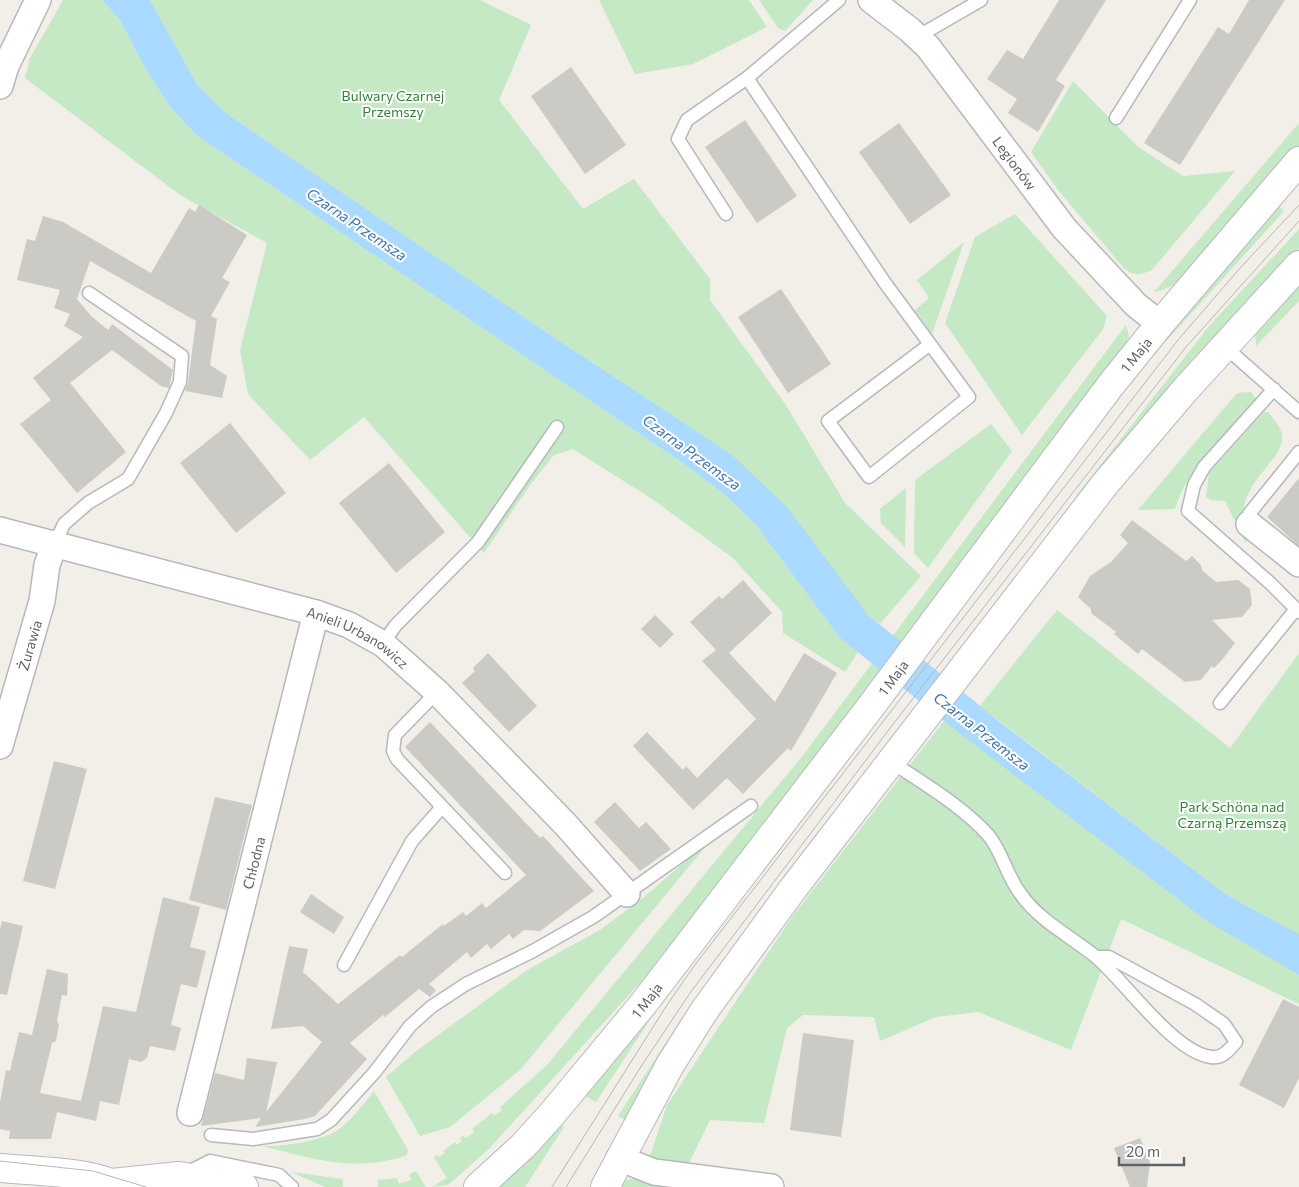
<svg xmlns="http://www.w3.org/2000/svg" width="1299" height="1187" viewBox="0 0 1299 1187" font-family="Commissioner,sans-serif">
<rect width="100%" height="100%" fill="#f1efe8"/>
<g fill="#c5e8c5">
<polygon points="63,0 102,0 120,20 146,70 171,108 196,135 683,463 724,494 755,524 840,638 858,652 845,672 783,633 782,612 733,558 652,499 573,449 554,455 530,485 484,553 364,417 310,460 248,394 240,350 267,243 180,195 25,78 30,58"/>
<polygon points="150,0 480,0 531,25 499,100 583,209 634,179 710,279 710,300 786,405 845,503 921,576 880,624 868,615 731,454 543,330 226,113 197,84"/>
<polygon points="599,0 749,0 767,27 693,64 635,74"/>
<polygon points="759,0 813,0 785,31 778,28"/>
<path d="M1073 81 1138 147 1183 176 1235 171 1152 270C1140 275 1132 277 1123 267L1058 190 1031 152Z"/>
<path d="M1299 123V146L1183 277C1174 285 1166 290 1154 292Z"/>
<polygon points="1278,205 1284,211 1159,349 1157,346"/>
<polygon points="1015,214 1107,316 1103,329 1022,435 945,323 975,237"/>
<polygon points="1299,229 1299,248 1225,327 1078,498 1076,496 1210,325"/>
<polygon points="964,242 932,334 915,310 929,298 917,280"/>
<polygon points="1299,283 1299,301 1256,346 1255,333"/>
<polygon points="1126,325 1129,336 1124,348 809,768 647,975 489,1149 448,1185 432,1187 447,1178 434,1157 437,1155 439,1157 445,1153 443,1151 455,1142 457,1145 462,1141 460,1138 463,1136 466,1138 474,1132 472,1129 492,1113 494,1116 502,1110 500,1107 547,1065 804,754"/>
<path d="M1251 392 1257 400C1247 412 1237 424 1227 436 1201 463 1188 472 1175 509L1138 510 1237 393Z"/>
<path d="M1264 412H1268C1273 419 1281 426 1282 435 1286 459 1238 482 1244 521 1245 527 1249 533 1251 539L1245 542 1225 501 1211 500 1206 497 1209 473Z"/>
<polygon points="991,424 1012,451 928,568 914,553 915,480"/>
<polygon points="906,488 905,547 881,523 880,509"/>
<polygon points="1057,610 1230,748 1299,653 1299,934 1227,895 980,706"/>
<path d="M944 721 1299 974V1004L1121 919 1071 1050 978 1012 936 1017 880 1041 874 1017 803 1015 787 1028 764 1123 710 1120 690 1161 669 1187H618C625 1178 632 1178 642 1180L667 1105 792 917Z"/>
<polygon points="704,845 706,846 521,1069 450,1127 420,1136 386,1077 415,1052 527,970 600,930 643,898"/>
<polygon points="693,1001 695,1003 625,1120 618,1116"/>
<polygon points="648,1016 651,1018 596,1102 584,1095"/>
<path d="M374 1091 408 1150 407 1155C358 1173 311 1159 263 1146 283 1147 324 1141 341 1128 353 1118 364 1103 374 1091Z"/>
<polygon points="561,1124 564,1127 525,1187 498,1187"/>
<polygon points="416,1171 426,1187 378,1187 378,1180 397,1178 399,1184 411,1180 409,1174"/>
<polygon points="291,1172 343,1179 343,1187 325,1187"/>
</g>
<polygon fill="#aadaff" points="102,0 150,0 197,84 226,113 543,330 731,454 787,507 868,615 1000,722 1227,895 1299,934 1299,975 1207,921 963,736 840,638 755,524 724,494 683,463 196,135 171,108 146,70 120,20"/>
<g fill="#cccac5">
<polygon points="1059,0 1106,0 1056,80 1065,86 1038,132 1008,113 1017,99 987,79 1007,50 1023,59"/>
<polygon points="1249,0 1285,0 1180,165 1144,143 1218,27 1229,34"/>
<polygon points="571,67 626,145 585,174 531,96"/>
<polygon points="745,120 797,196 757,223 705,147"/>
<polygon points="899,123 951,195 910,224 859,152"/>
<polygon points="199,205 247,235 222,278 230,282 211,316 217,319 210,365 227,376 222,398 185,391 188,383 196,321 90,261 77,299 91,316 108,330 112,324 173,370 169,388 161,386 112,350 70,383 126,452 77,493 20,424 51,400 33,378 83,337 64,326 70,314 54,308 60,290 17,280 27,239 35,241 43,216 63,222 151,273 189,208 195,212"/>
<polygon points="781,289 831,364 788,393 738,317"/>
<polygon points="230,423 286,493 236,533 180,463"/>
<polygon points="389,463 445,532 396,573 339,503"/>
<polygon points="1299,478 1299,546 1267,517"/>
<polygon points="1132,520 1186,561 1192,556 1201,565 1202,570 1216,582 1238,580 1250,589 1252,605 1242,617 1212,620 1235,643 1222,660 1214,668 1212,666 1201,680 1185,682 1142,649 1138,654 1114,634 1116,632 1091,613 1091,609 1078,597 1090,576 1111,562 1128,543 1120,535"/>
<polygon points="743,580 772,613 729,653 775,702 804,653 837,673 791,751 788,748 743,794 727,778 693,810 633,746 647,732 683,770 686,766 697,778 756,719 702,661 716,650 690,622 719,596 722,599"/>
<polygon points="655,615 674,634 660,648 641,629"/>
<polygon points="488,653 537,706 509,732 462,683 475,671 473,668"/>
<polygon points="430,722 540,838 543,836 594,891 540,931 524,930 513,939 509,934 491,949 487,944 471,958 467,952 429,984 436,990 430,997 419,989 385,1017 383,1015 350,1043 367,1059 315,1116 305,1119 255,1127 261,1118 201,1126 215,1073 244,1080 247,1058 277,1062 266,1112 322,1042 303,1026 271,1029 289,946 308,949 303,972 338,1004 400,955 402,957 443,924 444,926 463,912 466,916 482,903 486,908 526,875 405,747"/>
<polygon points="54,761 87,769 55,889 23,881"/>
<polygon points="215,797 252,805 226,910 189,900"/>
<polygon points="615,802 639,828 646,822 671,849 640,871 594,822"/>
<polygon points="311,894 344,917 334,934 300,912"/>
<polygon points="163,897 200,907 190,947 206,951 197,988 181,984 171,1025 181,1028 175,1051 150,1046 147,1058 141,1062 129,1059 119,1105 100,1101 96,1121 57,1112 51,1139 9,1139 10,1131 0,1129 0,1102 6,1070 10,1071 19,1032 32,1035 47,969 68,974 67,996 62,995 57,1021 59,1024 56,1041 52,1043 40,1093 81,1101 103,1006 136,1012"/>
<polygon points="2,921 23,926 7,995 0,994 0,930"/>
<polygon points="1283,999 1299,1007 1299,1078 1284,1108 1239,1085"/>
<polygon points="803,1033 854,1040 841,1137 790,1130"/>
<polygon points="1140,1138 1150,1162 1147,1187 1130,1187 1114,1148"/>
</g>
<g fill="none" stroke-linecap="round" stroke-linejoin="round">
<g stroke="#b5b8bc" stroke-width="15">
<g id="lane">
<polyline points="917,37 981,0"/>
<polyline points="747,78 839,0"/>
<polyline points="1116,118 1190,0"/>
<polyline points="726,214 678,139 687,120 747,78 885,283 969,397 869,477 828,421 929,345"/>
<polyline points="1224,346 1299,412"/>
<polyline points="1274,389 1204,467 1194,485 1188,511 1270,583 1296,609"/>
<polyline points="1249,524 1249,514 1299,452"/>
<polyline points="55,543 64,524 88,503 128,479 166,413 180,382 182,356 89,293"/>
<polyline points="383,644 395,626 478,542 557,427"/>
<polyline points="437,692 395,735 393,751 397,759 505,873"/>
<polyline points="1220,703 1296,609 1299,612"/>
<path d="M890 761C921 782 964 807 989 836 1002 852 1007 876 1020 893 1038 920 1070 936 1095 956 1124 980 1173 1052 1211 1057 1222 1059 1229 1050 1236 1042L1224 1024 1195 1004 1109 957H1096"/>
<polyline points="344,965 412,841 442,807"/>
<polyline points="211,1135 253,1139 317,1129 331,1120 374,1073 410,1026 431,1007 466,984 533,951 593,917 751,806"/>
<polyline points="186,1173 210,1161 279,1175 292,1187"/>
</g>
</g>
<g stroke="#b5b8bc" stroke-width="28">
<g id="street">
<path id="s1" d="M871 0 910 30 928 47 1064 228 1136 305 1160 324"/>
<polyline points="0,86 6,66 38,0"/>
<polyline points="1249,524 1299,564"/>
<path id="s2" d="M0 530 316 613 349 625 383 644 437 692 566 825 627 894"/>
<path id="s3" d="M0 746 42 601 47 565 55 543"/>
<path id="s4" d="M190 1113 316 613"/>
<polyline points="619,1158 654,1172 771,1187"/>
</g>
</g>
<g stroke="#b6babf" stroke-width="30">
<g id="secondary">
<path d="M0 1168C31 1171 93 1171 118 1187"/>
<polyline points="112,1183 179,1176 244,1187"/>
<path id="s5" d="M478 1187 523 1146 552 1114 644 1003 872 705 1110 386 1160 324 1299 161"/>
<polyline points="605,1187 670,1065 704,1011 792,890 1105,484 1185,390 1299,265"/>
</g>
</g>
<use href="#lane" stroke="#fff" stroke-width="12"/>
<use href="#street" stroke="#fff" stroke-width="25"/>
<use href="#secondary" stroke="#fff" stroke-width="28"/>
<g stroke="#b6b7b8" stroke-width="1">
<polyline points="0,1161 93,1171 146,1187"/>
<polyline points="552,1187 667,1005 694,966 1178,340 1241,267 1299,205"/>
<polyline points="566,1187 642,1065 690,993 894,723 1186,347 1299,221"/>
</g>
</g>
<g text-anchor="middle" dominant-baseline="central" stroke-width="4" stroke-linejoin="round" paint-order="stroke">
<g font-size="14" fill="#348238" stroke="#fff">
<text x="393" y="95">Bulwary Czarnej<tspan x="393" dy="16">Przemszy</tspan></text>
<text x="1232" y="806">Park Schöna nad<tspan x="1232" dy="16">Czarną Przemszą</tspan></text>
</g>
<g font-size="14" fill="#5f6368" stroke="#fff">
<text stroke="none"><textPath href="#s1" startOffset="219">Legionów</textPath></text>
<text stroke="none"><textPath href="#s5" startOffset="1062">1 Maja</textPath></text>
<text stroke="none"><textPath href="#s2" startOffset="375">Anieli Urbanowicz</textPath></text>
<text stroke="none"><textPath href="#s3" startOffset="105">Żurawia</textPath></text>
<text stroke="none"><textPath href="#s5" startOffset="658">1 Maja</textPath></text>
<text stroke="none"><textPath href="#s4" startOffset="258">Chłodna</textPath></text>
<text stroke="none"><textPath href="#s5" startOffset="252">1 Maja</textPath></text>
</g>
<g font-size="15" font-style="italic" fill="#4174aa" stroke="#fff">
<text transform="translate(357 224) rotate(34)">Czarna Przemsza</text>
<text transform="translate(692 452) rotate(36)">Czarna Przemsza</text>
<text transform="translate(982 731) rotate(38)">Czarna Przemsza</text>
</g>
</g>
<path d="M1119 1157v8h65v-8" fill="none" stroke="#5f6368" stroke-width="2.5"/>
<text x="1126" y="1157" font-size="15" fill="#5f6368" stroke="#ffffff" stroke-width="4" paint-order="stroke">20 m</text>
</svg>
